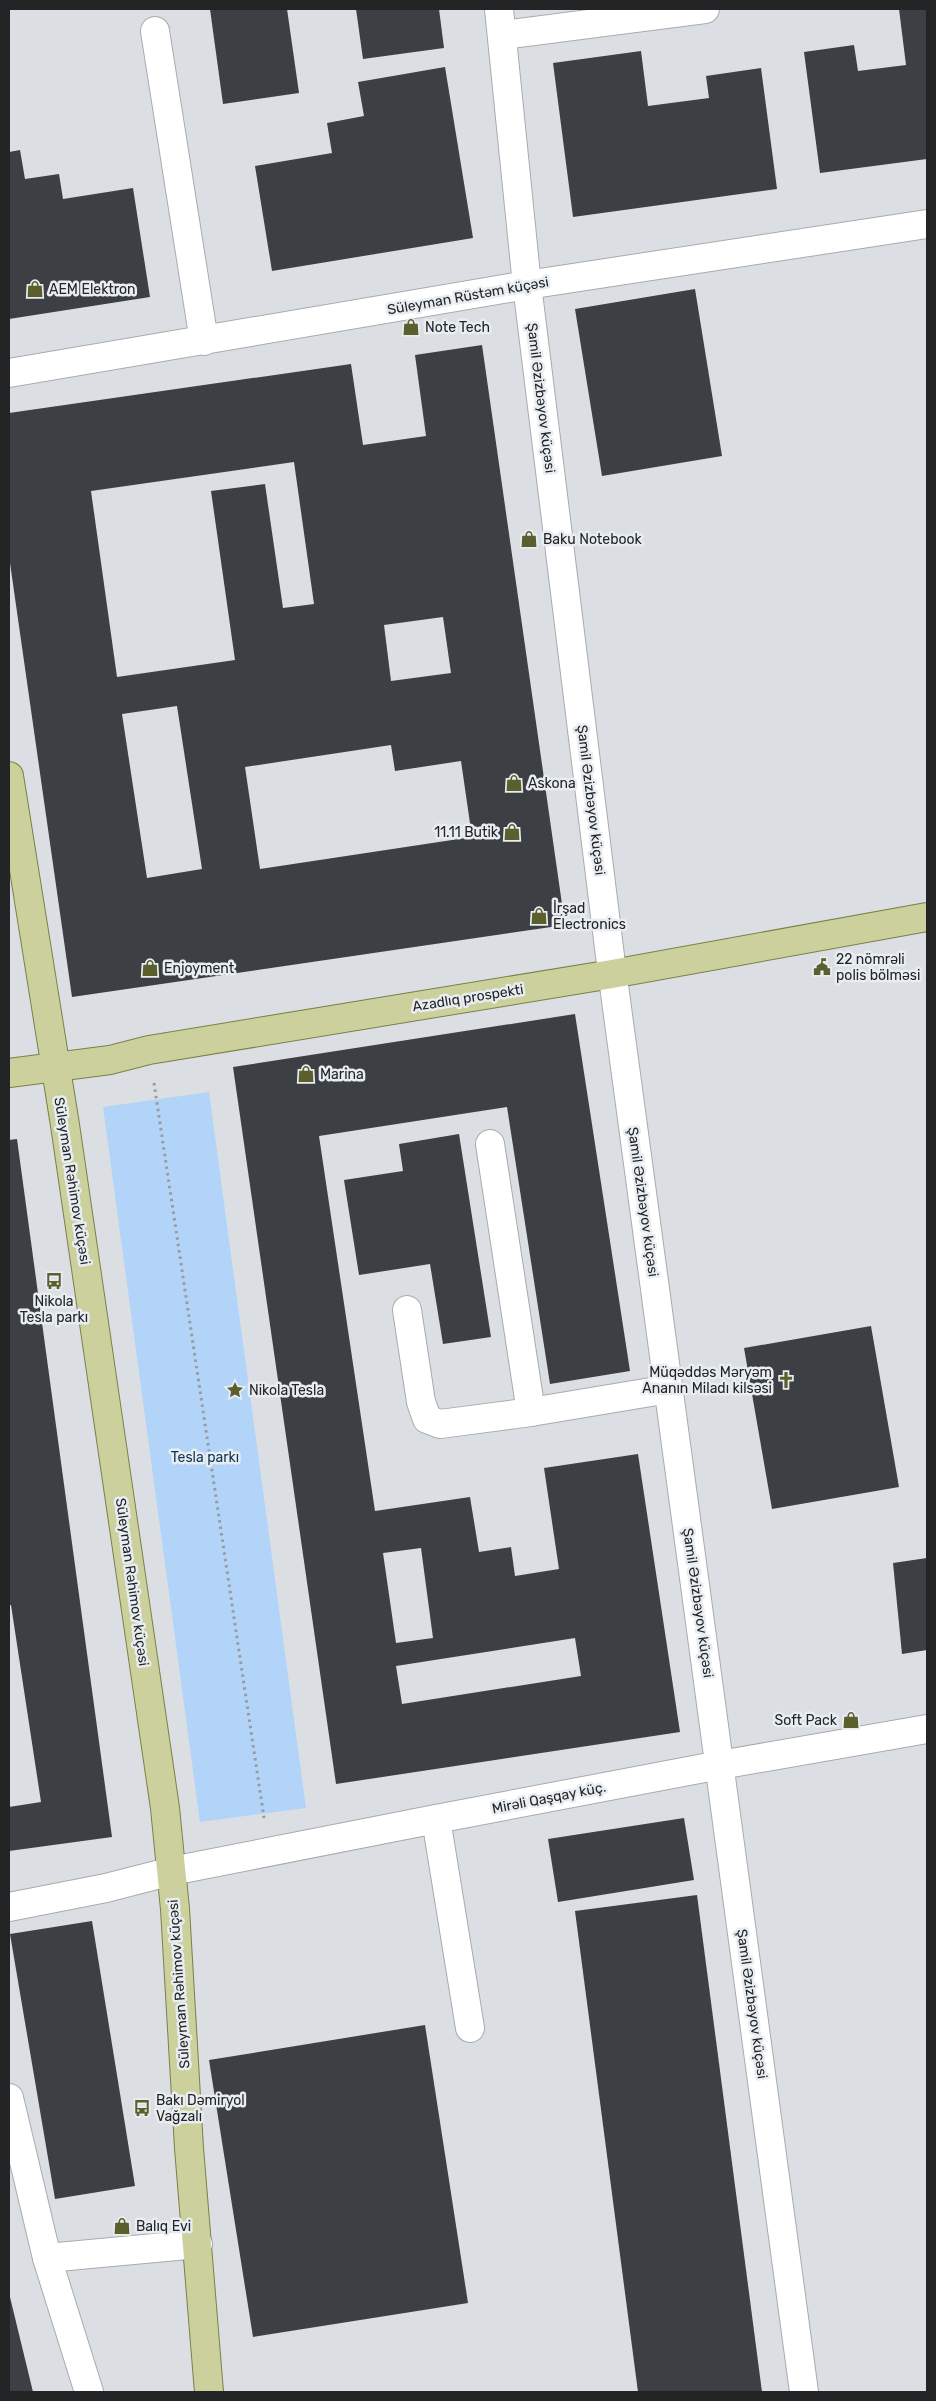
<svg xmlns="http://www.w3.org/2000/svg" width="936" height="2401" viewBox="0 0 936 2401" font-family="Rubik,sans-serif">
<rect width="100%" height="100%" fill="#dbdfe4"/>
<polygon fill="#b2d4f9" points="209,1092 306,1808 200,1822 103,1107"/>
<g fill="#3c3f43" fill-rule="evenodd">
<polygon points="210,9 287,9 299,93 223,104"/>
<polygon points="356,9 439,9 444,48 363,59"/>
<polygon points="899,9 927,9 927,159 820,173 804,52 854,45 858,71 906,65"/>
<polygon points="641,51 648,106 709,98 706,76 761,68 777,189 573,217 553,63"/>
<polygon points="445,67 473,238 272,271 255,166 332,153 327,123 364,116 358,82"/>
<polygon points="20,150 25,179 59,174 63,199 133,188 150,297 9,319 9,152"/>
<polygon points="695,289 722,456 602,476 575,309"/>
<path d="M482 345 565 925 72 997 9 556V413L351 364 363 445 426 436 415 355ZM294 462 314 604 283 608 265 484 211 491 235 660 117 677 91 491ZM443 617 451 673 391 681 384 625ZM177 706 202 869 147 878 122 714ZM391 745 395 771 461 761 472 837 260 869 245 767Z"/>
<path d="M575 1014 630 1371 550 1384 507 1107 319 1136 375 1511 470 1497 479 1552 511 1547 515 1576 559 1569 544 1468 638 1454 680 1732 336 1784 233 1067ZM421 1548 433 1638 396 1643 383 1553ZM575 1638 581 1676 402 1704 396 1666Z"/>
<polygon points="459,1134 491,1337 443,1344 430,1264 359,1275 344,1180 403,1171 399,1144"/>
<polygon points="17,1139 112,1837 9,1851 9,1807 41,1802 11,1605 9,1605 9,1140"/>
<polygon points="871,1326 899,1487 772,1509 744,1348"/>
<polygon points="927,1558 927,1650 902,1654 893,1563"/>
<polygon points="684,1818 694,1880 558,1902 548,1839"/>
<polygon points="697,1895 762,2392 638,2392 575,1911"/>
<polygon points="92,1921 135,2186 55,2199 10,1934"/>
<polygon points="425,2025 468,2303 253,2337 209,2060"/>
<polygon points="9,2293 33,2392 9,2392"/>
</g>
<g fill="none" stroke-linecap="round" stroke-linejoin="round">
<g stroke="#a7abb0" stroke-width="30">
<g id="minor">
<polyline points="499,9 527,285 610,956 804,2392"/>
<polyline points="155,31 204,341"/>
<polyline points="503,35 705,9"/>
<polyline points="9,373 527,285 927,224"/>
<polyline points="490,1144 531,1412"/>
<polyline points="407,1310 421,1402 427,1419 440,1424 531,1412 669,1389"/>
<polyline points="436,1819 470,2028"/>
<polyline points="9,1907 106,1888 172,1871 436,1819 720,1765 927,1729"/>
<polyline points="9,2098 47,2258 89,2392"/>
<polyline points="47,2258 198,2244"/>
</g>
</g>
<g stroke="#7a8048" stroke-width="30">
<g id="major">
<polyline points="9,776 65,1125 165,1808 175,1909 189,2148 209,2392"/>
<polyline points="9,1073 110,1060 149,1050 612,974 927,917"/>
</g>
</g>
<polyline stroke="#989b9f" stroke-width="3" stroke-dasharray="2.5 4" stroke-linecap="butt" points="154,1083 264,1818"/>
<use href="#minor" stroke="#fff" stroke-width="28"/>
<use href="#major" stroke="#ccd09d" stroke-width="28"/>
</g>
<defs>
<g id="shop-bare" transform="scale(1.35)"><path d="M-5-2.5h2.3a2.7 3.5 0 0 1 5.4 0H5L5.5 6h-11ZM-1.5-2.5h3a1.5 2.3 0 0 0-3 0Z" fill="#5b5f2d" stroke="#e8edf1" stroke-width="2.5" paint-order="stroke"/></g>
<g id="civic-bare" transform="scale(1.35)"><path d="M-.6-6.5H3V-4.5H.6V-3L4-1V1h2V6H-6V1h2V-1L-.6-3ZM-1.2 2.5V6h2.4V2.5Z" fill="#5b5f2d" stroke="#e8edf1" stroke-width="2.5" paint-order="stroke"/></g>
<g id="bus-bare" transform="scale(1.35)"><path d="M-5-6H5V4H4V6H2V4H-2V6H-4V4H-5ZM-3.5-4V0h7V-4ZM-3.5 1.2v1.5H-2V1.2ZM2 1.2v1.5H3.5V1.2Z" fill="#5b5f2d" stroke="#e8edf1" stroke-width="2.5" paint-order="stroke"/></g>
<g id="church-bare" transform="scale(1.35)"><path d="M-1.2-6h2.4v3.5h3.3v2.4h-3.3V6h-2.4V-.1h-3.3v-2.4h3.3Z" fill="#5b5f2d" stroke="#e8edf1" stroke-width="2.5" paint-order="stroke"/></g>
<g id="sight-bare" transform="scale(1.35)"><path d="M0-6L1.8-2.2L6-1.7L2.9 1.2L3.7 5.4L0 3.3L-3.7 5.4L-2.9 1.2L-6-1.7L-1.8-2.2Z" fill="#5b5f2d" stroke="#e8edf1" stroke-width="2.5" paint-order="stroke"/></g>
</defs>
<g fill-rule="evenodd">
<use href="#shop-bare" x="35" y="289"/>
<use href="#shop-bare" x="411" y="327"/>
<use href="#shop-bare" x="529" y="539"/>
<use href="#shop-bare" x="514" y="783"/>
<use href="#shop-bare" x="512" y="832"/>
<use href="#shop-bare" x="539" y="916"/>
<use href="#civic-bare" x="822" y="967"/>
<use href="#shop-bare" x="150" y="968"/>
<use href="#shop-bare" x="306" y="1074"/>
<use href="#bus-bare" x="54" y="1281"/>
<use href="#church-bare" x="786" y="1380"/>
<use href="#sight-bare" x="235" y="1390"/>
<use href="#shop-bare" x="851" y="1720"/>
<use href="#bus-bare" x="142" y="2108"/>
<use href="#shop-bare" x="122" y="2226"/>
</g>
<g text-anchor="middle" dominant-baseline="central" stroke-width="5" stroke-linejoin="round" paint-order="stroke">
<g font-size="14" fill="#222426" stroke="#e8edf1" text-anchor="start">
<text x="49" y="289">AEM Elektron</text>
<text x="425" y="327">Note Tech</text>
<text x="543" y="539">Baku Notebook</text>
<text x="528" y="783">Askona</text>
<text x="498" y="832" text-anchor="end">11.11 Butik</text>
<text x="553" y="908">İrşad<tspan x="553" dy="16">Electronics</tspan></text>
<text x="836" y="959">22 nömrəli<tspan x="836" dy="16">polis bölməsi</tspan></text>
<text x="164" y="968">Enjoyment</text>
<text x="320" y="1074">Marina</text>
<text x="54" y="1301" text-anchor="middle">Nikola<tspan x="54" dy="16">Tesla parkı</tspan></text>
<text x="772" y="1372" text-anchor="end">Müqəddəs Məryəm<tspan x="772" dy="16">Ananın Miladı kilsəsi</tspan></text>
<text x="249" y="1390">Nikola Tesla</text>
<text x="837" y="1720" text-anchor="end">Soft Pack</text>
<text x="156" y="2100">Bakı Dəmiryol<tspan x="156" dy="16">Vağzalı</tspan></text>
<text x="136" y="2226">Balıq Evi</text>
</g>
<g font-size="14" fill="#222426" stroke="#e8edf1">
<text transform="translate(468 296) rotate(-10)">Süleyman Rüstəm küçəsi</text>
<text transform="translate(541 398) rotate(83)">Şamil Əzizbəyov küçəsi</text>
<text transform="translate(591 800) rotate(83)">Şamil Əzizbəyov küçəsi</text>
<text transform="translate(468 998) rotate(-9)">Azadlıq prospekti</text>
<text transform="translate(72 1181) rotate(81)">Süleyman Rəhimov küçəsi</text>
<text transform="translate(643 1202) rotate(82)">Şamil Əzizbəyov küçəsi</text>
<text transform="translate(132 1582) rotate(82)">Süleyman Rəhimov küçəsi</text>
<text transform="translate(698 1603) rotate(82)">Şamil Əzizbəyov küçəsi</text>
<text transform="translate(549 1798) rotate(-11)">Mirəli Qaşqay küç.</text>
<text transform="translate(179 1984) rotate(-94)">Süleyman Rəhimov küçəsi</text>
<text transform="translate(752 2004) rotate(82)">Şamil Əzizbəyov küçəsi</text>
</g>
<g font-size="14" fill="#0c3359" stroke="#e8edf1">
<text x="205" y="1457">Tesla parkı</text>
</g>
</g>
<rect width="936" height="2401" fill="none" stroke="#222426" stroke-width="20"/>
</svg>
